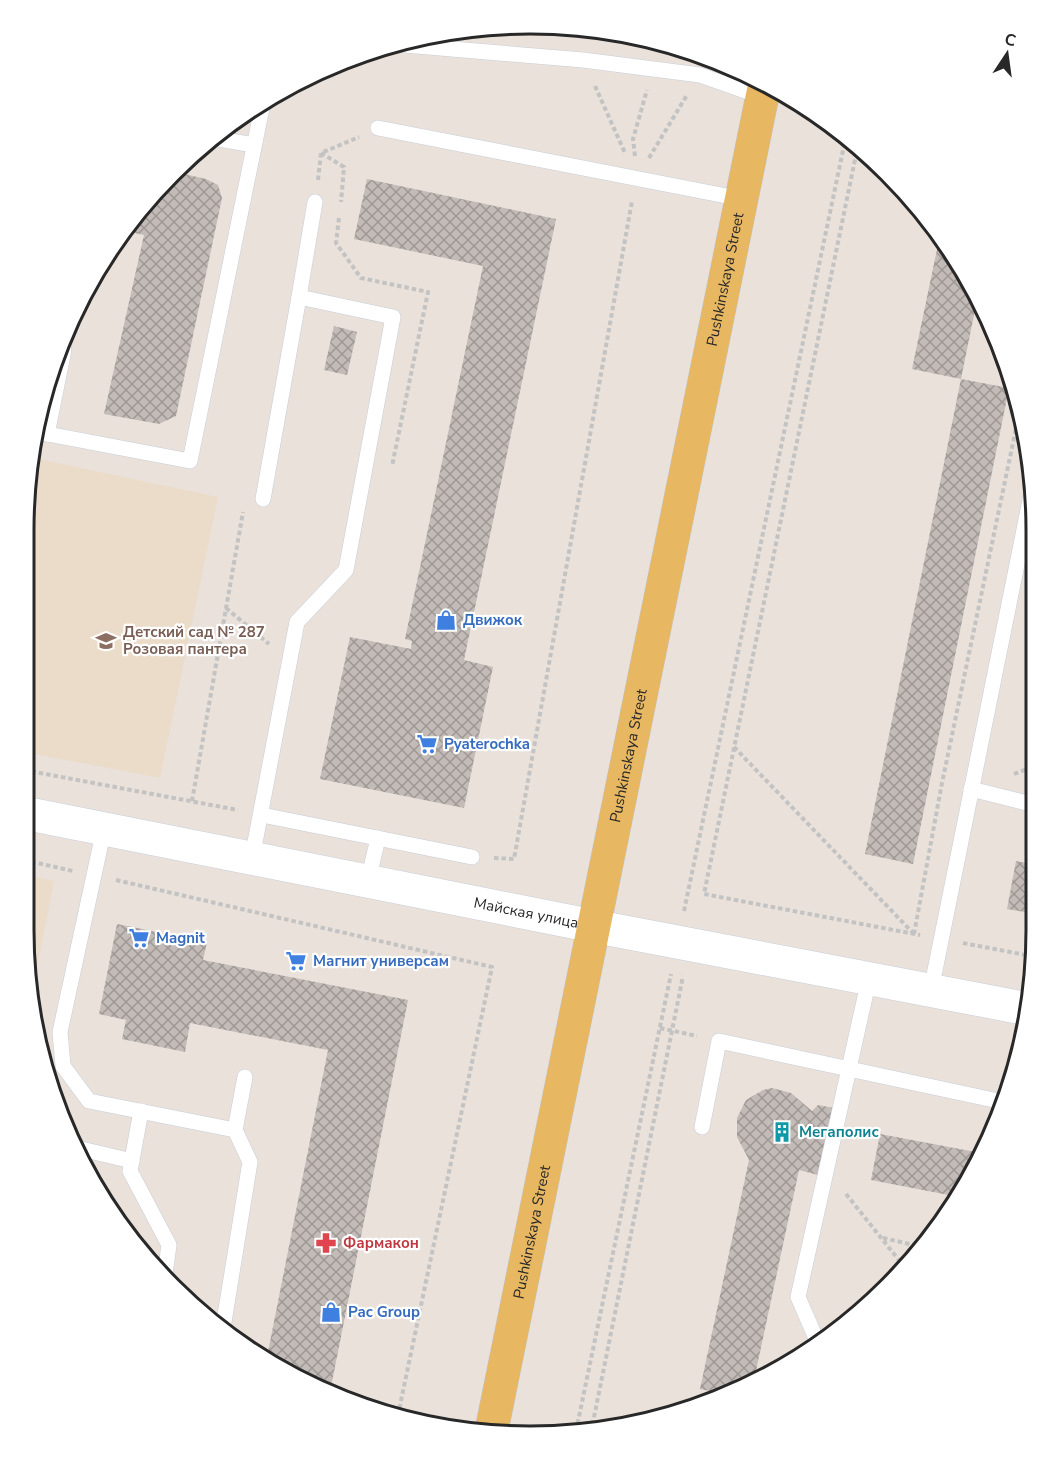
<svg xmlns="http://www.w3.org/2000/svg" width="1061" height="1460" viewBox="0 0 1061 1460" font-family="'Nunito Sans',sans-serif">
<defs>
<pattern id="building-cross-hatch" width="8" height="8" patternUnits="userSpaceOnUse" patternTransform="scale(1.5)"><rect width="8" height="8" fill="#c2bbb7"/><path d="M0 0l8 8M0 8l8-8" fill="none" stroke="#9e9895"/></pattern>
</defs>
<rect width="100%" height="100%" fill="#e9e1da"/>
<g fill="#ebdcca">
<polygon points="34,458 218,497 160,778 24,752 24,530"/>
<polygon points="24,875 54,881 32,992 24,930"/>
</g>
<g fill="url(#building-cross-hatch)">
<polygon points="545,27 596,28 637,38 637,42 545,30"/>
<polygon points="180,173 206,179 218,185 222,198 176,416 159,424 104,414 144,235 126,231"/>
<polygon points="367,179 556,219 464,660 493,667 464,808 320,779 350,637 411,649 412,641 405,639 483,266 354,239"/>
<polygon points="940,235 977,300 961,379 912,369"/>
<polygon points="334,326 357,332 347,375 324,370"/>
<polygon points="961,379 1009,388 913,864 865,854"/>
<polygon points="1016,861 1035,865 1036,914 1007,909"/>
<polygon points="117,924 207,942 203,960 408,1000 330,1392 307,1384 267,1357 328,1050 190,1023 185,1052 122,1039 126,1020 99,1014"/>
<polygon points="772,1088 791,1093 812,1111 818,1105 834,1108 818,1175 799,1170 754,1380 729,1395 700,1389 749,1160 737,1137 737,1118 746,1100 763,1090"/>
<polygon points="880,1134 981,1153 969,1182 959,1197 871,1180"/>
</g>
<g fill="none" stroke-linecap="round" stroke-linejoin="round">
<g stroke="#c8ced9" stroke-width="16">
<g id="lane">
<polyline points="393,44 583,60 700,75 762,97"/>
<polyline points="378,128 742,199"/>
<polyline points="213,138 254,145"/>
<polyline points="299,297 315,202"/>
<polyline points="37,432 190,461 263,103"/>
<polyline points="47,434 64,350"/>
<polyline points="971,789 1035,805"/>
<polyline points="262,815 472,857"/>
<polyline points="104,829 60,1032 63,1066 89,1101 235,1130 250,1162 223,1328"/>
<polyline points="252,858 297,622 346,570 393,317 299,297 263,499"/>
<polyline points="368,881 378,838"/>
<polyline points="931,990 1033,485"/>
<polyline points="141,1111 130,1171 169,1245 165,1274"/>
<polyline points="702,1127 719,1041 1003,1102"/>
<polyline points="235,1130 245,1077"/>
<polyline points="81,1149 132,1161"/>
<polyline points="818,1343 798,1297 869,979"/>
</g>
</g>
<g stroke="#c8ced9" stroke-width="34">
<g id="secondary">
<path id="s1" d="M24 813 593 926 1028 1009"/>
</g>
</g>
<g stroke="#c3c3c3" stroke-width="34">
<g id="primary">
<path id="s2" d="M492 1428 765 83"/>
</g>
</g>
<g stroke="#c3c3c3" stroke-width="4" stroke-dasharray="4.5 3" stroke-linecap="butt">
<polyline points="595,86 625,153"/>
<polyline points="858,145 704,894 920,935"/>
<polyline points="321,153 344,167 341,202"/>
<polyline points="635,156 633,139 647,90"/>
<polyline points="649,158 687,95"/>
<polyline points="318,180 321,153 359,137"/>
<polyline points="339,218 336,243 361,278 428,292 392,466"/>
<polyline points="226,608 269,644"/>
<polyline points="734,747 913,933"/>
<polyline points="24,770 238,810"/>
<polyline points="1014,774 1035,766"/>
<polyline points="192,801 243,512"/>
<polyline points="494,858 514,859 632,201"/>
<polyline points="24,860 73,871"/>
<polyline points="116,880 492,967 398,1415"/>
<polyline points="684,911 846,136"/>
<polyline points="914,934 942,783 1019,414"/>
<polyline points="963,943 1036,957"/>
<polyline points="660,1028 697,1036"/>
<polyline points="846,1194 906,1269"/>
<polyline points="883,1238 923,1247"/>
<polyline points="576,1431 671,974"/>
<polyline points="591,1432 683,976"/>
</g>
<use href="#lane" stroke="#fff" stroke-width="15"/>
<use href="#secondary" stroke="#fff" stroke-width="33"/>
<use href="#primary" stroke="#e7b761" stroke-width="33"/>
</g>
<defs>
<g id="shop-bare" transform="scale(1.62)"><path d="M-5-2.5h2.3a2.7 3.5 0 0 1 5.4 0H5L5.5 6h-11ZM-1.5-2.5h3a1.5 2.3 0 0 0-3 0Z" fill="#3f7fe0" stroke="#fff" stroke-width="2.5" paint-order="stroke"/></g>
<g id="school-bare" transform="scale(1.62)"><path d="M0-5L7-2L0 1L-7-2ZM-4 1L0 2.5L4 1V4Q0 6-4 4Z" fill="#8d6e63" stroke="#fff" stroke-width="2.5" paint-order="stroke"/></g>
<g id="supermarket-bare" transform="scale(1.62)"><path d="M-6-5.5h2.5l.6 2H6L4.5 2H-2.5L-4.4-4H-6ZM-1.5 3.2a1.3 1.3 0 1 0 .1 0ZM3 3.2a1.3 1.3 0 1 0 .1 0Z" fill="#3f7fe0" stroke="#fff" stroke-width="2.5" paint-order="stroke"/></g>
<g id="building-bare" transform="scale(1.62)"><path d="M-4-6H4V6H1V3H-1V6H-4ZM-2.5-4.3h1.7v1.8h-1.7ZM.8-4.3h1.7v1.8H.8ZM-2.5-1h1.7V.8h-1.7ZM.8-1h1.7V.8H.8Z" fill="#0f9aa8" stroke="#fff" stroke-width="2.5" paint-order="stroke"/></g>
<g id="pharmacy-bare" transform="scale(1.62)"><path d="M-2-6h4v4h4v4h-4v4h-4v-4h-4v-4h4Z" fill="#e0444e" stroke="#fff" stroke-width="2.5" paint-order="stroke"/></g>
</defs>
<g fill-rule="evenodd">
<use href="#shop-bare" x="446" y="620"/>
<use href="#school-bare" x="106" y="641"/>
<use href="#supermarket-bare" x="427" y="744"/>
<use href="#supermarket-bare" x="139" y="938"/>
<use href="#supermarket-bare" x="296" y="961"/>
<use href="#building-bare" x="782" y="1132"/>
<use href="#pharmacy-bare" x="326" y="1243"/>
<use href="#shop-bare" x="331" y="1312"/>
</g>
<g text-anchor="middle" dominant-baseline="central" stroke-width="4.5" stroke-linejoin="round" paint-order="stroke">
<g font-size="15" fill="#282828" stroke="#fff">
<text stroke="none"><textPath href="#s2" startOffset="1172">Pushkinskaya Street</textPath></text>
<text stroke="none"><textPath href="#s2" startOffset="686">Pushkinskaya Street</textPath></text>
<text stroke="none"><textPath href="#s1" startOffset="512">Майская улица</textPath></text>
<text stroke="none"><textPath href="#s2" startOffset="200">Pushkinskaya Street</textPath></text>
</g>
<g font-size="15" font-weight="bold" fill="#366cbe" stroke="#fff" text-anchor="start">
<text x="463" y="620">Движок</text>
<text x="444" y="744">Pyaterochka</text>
<text x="156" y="938">Magnit</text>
<text x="313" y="961">Магнит универсам</text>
<text x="348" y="1312">Pac Group</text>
</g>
<g font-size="15" font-weight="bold" fill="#785e54" stroke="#fff" text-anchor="start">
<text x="123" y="632">Детский сад № 287<tspan x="123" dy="17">Розовая пантера</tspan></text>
</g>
<g font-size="15" font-weight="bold" fill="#0d838f" stroke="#fff" text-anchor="start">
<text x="799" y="1132">Мегаполис</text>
</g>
<g font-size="15" font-weight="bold" fill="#be3a42" stroke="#fff" text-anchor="start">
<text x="343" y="1243">Фармакон</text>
</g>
</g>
<path d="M0 0H1061V1460H0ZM530 34H530A496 496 0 0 1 1026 530V930A496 496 0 0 1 530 1426H530A496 496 0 0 1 34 930V530A496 496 0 0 1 530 34Z" fill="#fff" fill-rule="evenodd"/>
<path fill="none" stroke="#282828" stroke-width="3" d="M530 34H530A496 496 0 0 1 1026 530V930A496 496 0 0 1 530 1426H530A496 496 0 0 1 34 930V530A496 496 0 0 1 530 34Z"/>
<g transform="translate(1007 54) rotate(13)" stroke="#ffffff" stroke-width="4.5" paint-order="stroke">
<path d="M0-4.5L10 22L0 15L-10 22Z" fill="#282828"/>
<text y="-9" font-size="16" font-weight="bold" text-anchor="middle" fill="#282828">С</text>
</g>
</svg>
